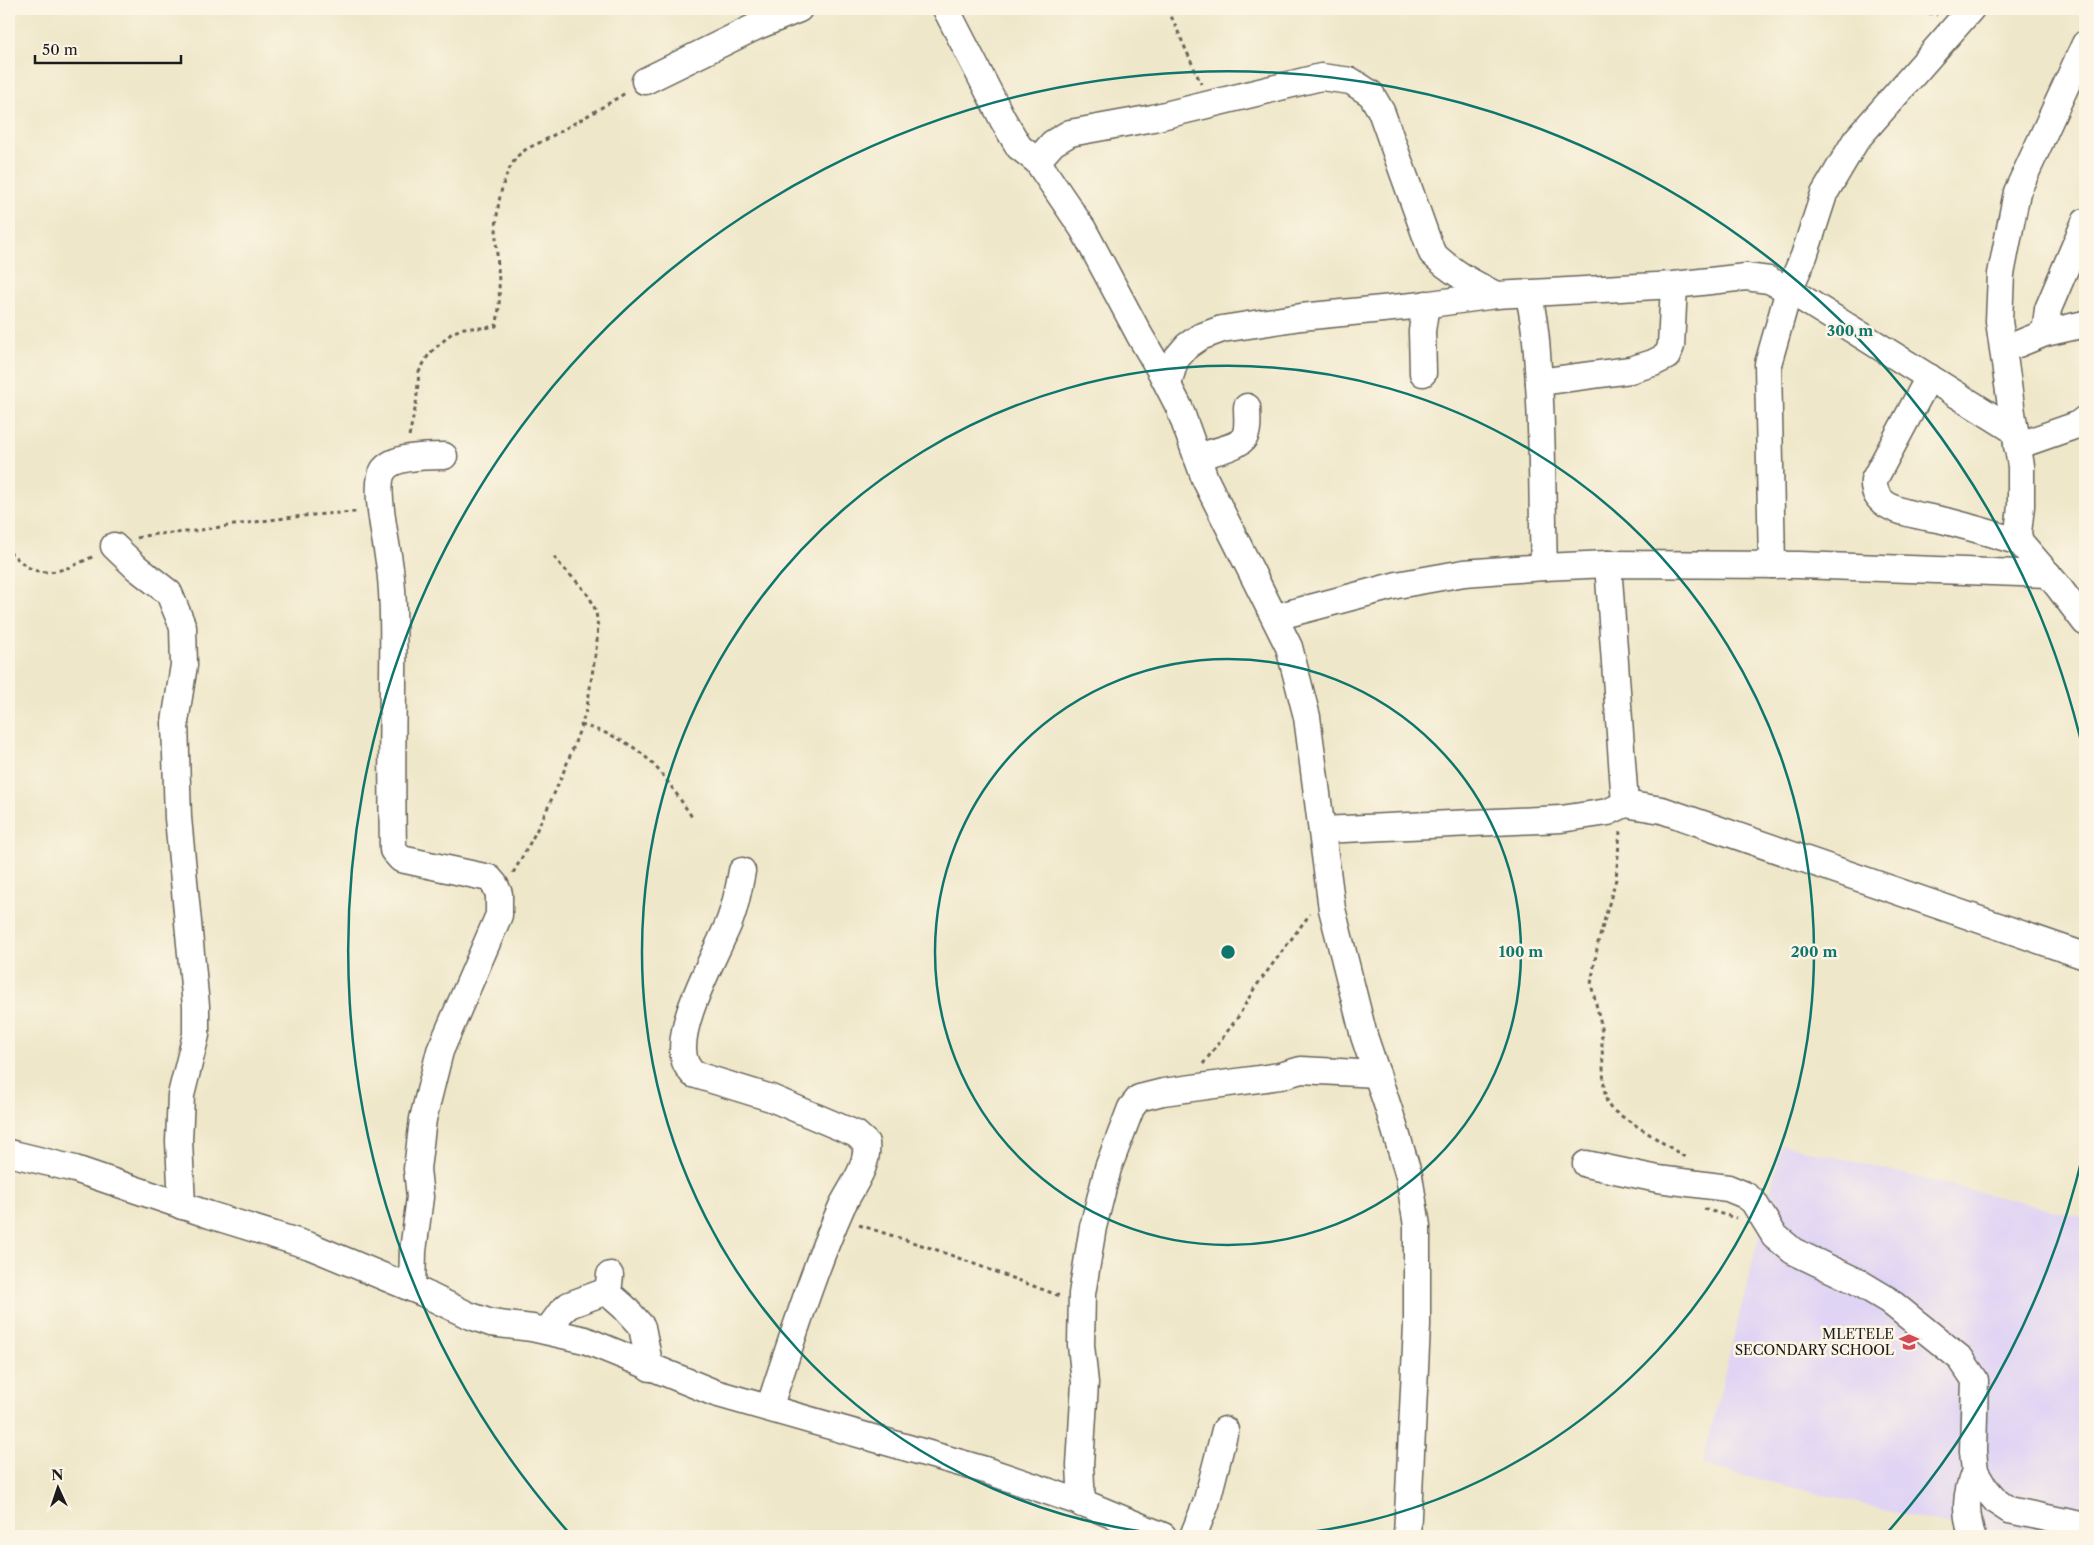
<svg xmlns="http://www.w3.org/2000/svg" width="2094" height="1545" font-family="'Libre Caslon Text',serif">
	<rect width="100%" height="100%" fill="#fcf5e5"/>
	<filter id="ink" filterUnits="userSpaceOnUse"><feTurbulence type="fractalNoise" baseFrequency=".02" numOctaves="2"/><feDisplacementMap in="SourceGraphic" scale="10" xChannelSelector="R" yChannelSelector="G"/><feConvolveMatrix kernelMatrix="1 2 1 2 8 2 1 2 1" color-interpolation-filters="sRGB"/></filter>
	<filter id="wash" filterUnits="userSpaceOnUse"><feTurbulence type="fractalNoise" baseFrequency=".0096" numOctaves="4" result="noise"/><feDisplacementMap in="SourceGraphic" scale="20" xChannelSelector="R" yChannelSelector="G"/><feGaussianBlur stdDeviation="1.12" result="paint"/><feColorMatrix in="noise" values="0 0 0 0 0 0 0 0 0 0 0 0 0 0 0 0 0 1.4 0 .05"/><feComposite in="paint" operator="in"/></filter>
	<g filter="url(#wash)">
		<rect width="100%" height="100%" fill="#efe7c9"/>
		<!-- built -->
		<polygon fill="#e0d4f4" points="1782,1144 2085,1218 2085,1536 1990,1536 1702,1465"/>
	</g>
	<g filter="url(#ink)">
		<g fill="none" stroke-linecap="round" stroke-linejoin="round">
			<defs>
				<g id="minor">
					<polyline points="946,9 1003,120 1019,147 1037,161 1083,229 1140,336 1161,372 1179,407 1205,479 1289,647 1307,717 1332,909 1364,1036 1389,1110 1409,1176 1417,1226 1417,1326 1407,1536"/>
					<polyline points="2085,44 2017,192 2001,274 1999,321 2012,413 2021,466 2021,506 2018,533 2020,542 2057,585 2085,622"/>
					<polyline points="645,81 755,27 799,9"/>
					<path d="M1037 161 1053 143 1070 133 1153 118 1321 77 1351 81 1371 94 1381 111 1432 253C1451 272 1473 283 1496 295"/>
					<path d="M1528 293C1536 323 1537 353 1539 384 1543 445 1542 506 1544 567"/>
					<polyline points="2045,333 2048,309 2085,222"/>
					<polyline points="2003,346 2018,344 2045,333 2085,324"/>
					<polyline points="1423,373 1422,331 1426,304"/>
					<path d="M1929 377 1874 480C1871 515 1926 515 1950 522 1973 528 1996 535 2020 542"/>
					<polyline points="1539,382 1630,370 1653,363 1667,356 1671,346 1674,285"/>
					<polyline points="1168,385 1175,360 1187,346 1200,337 1222,329 1301,317 1423,305 1496,295 1674,285 1746,277 1769,280 1789,290 2015,431"/>
					<polyline points="2017,446 2077,425 2085,419"/>
					<path d="M1197 457C1208 453 1239 447 1244 438 1249 430 1247 416 1247 407"/>
					<polyline points="114,546 137,568 169,593 183,627 184,665 175,722 178,818 196,1006 196,1035 181,1095 179,1141 182,1206"/>
					<polyline points="1608,564 1625,804"/>
					<polyline points="1772,565 1768,364 1789,290 1804,256 1824,194 1856,140 1971,9"/>
					<polyline points="1276,617 1397,585 1464,573 1544,567 1608,564 1799,565 2048,574"/>
					<polyline points="1322,830 1561,819 1608,812 1625,804 1662,810 2085,956"/>
					<path d="M742 871C739 888 736 904 730 920 717 954 671 1030 686 1064 688 1068 691 1071 693 1074L771 1098 856 1134 866 1143C869 1166 852 1186 842 1206 813 1271 792 1340 769 1408"/>
					<polyline points="9,1153 75,1169 210,1215 310,1246 423,1293 468,1315 491,1323 532,1328 585,1340 715,1393 985,1470 1091,1506 1163,1536"/>
					<polyline points="1586,1164 1658,1179 1728,1188 1745,1195 1753,1201 1774,1235 1793,1251 1858,1282 1888,1300 1961,1359 1975,1380 1973,1451 1975,1471 1985,1488 1997,1502 2009,1510 2085,1526"/>
					<polyline points="610,1275 608,1293 624,1307 642,1327 650,1368"/>
					<path d="M412 1288 413 1251 420 1197 417 1169 423 1119 440 1051 499 915V894L495 885 489 878 401 859 393 850C392 795 392 741 393 686 393 647 395 608 390 569 388 549 373 487 383 471 392 456 428 456 444 456"/>
					<polyline points="547,1331 561,1312 569,1305 607,1291"/>
					<polyline points="1082,1504 1080,1465 1085,1383 1081,1345 1082,1294 1093,1227 1108,1168 1131,1108 1139,1098 1163,1092 1280,1076 1301,1070 1377,1074"/>
					<polyline points="1193,1536 1206,1504 1225,1430"/>
					<path d="M1972 1536C1965 1512 1965 1495 1975 1471"/>
				</g>
			</defs>
			<!-- minor casing -->
			<use href="#minor" stroke="#666359" stroke-width="29"/>
			<!-- path -->
			<g stroke="#666359" stroke-width="3" stroke-dasharray="4 4" stroke-linecap="butt">
				<polyline points="1168,9 1201,84"/>
				<polyline points="1913,9 1937,15"/>
				<path d="M409 436 416 405 419 372 429 354 452 333 464 328H485L496 326C503 301 497 265 496 238 496 212 500 180 516 158 523 149 535 145 545 140 573 124 600 109 627 92"/>
				<path d="M137 538C156 532 174 534 194 531 247 523 304 514 358 512"/>
				<path d="M9 552C17 558 25 567 34 570 54 577 77 564 94 556"/>
				<path d="M581 725C643 742 658 766 692 817"/>
				<polyline points="1620,831 1616,879 1598,943 1591,984 1601,1024 1604,1089 1607,1103 1612,1110 1688,1159"/>
				<path d="M513 873C542 824 566 771 584 717 589 702 590 685 593 669 596 649 602 621 592 602 583 584 564 572 553 555"/>
				<polyline points="1203,1064 1238,1017 1254,989 1310,914"/>
				<polyline points="1704,1209 1736,1218"/>
				<polyline points="859,1225 937,1250 1060,1296"/>
			</g>
			<!-- minor -->
			<use href="#minor" stroke="#fff" stroke-width="26"/>
		</g>
	</g>
	<!-- distance rings -->
	<g fill="none" stroke="#0f766e" stroke-width="2.5">
		<circle cx="1228" cy="952" r="293"/>
		<path d="M1182 1536A586 586 0 1 1 1274 1536"/>
		<path d="M2084 1150A879 879 0 0 1 1886 1534M570 1534A879 879 0 1 1 2084 754"/>
	</g>
	<!-- icons -->
	<defs>
		<symbol id="school-bare" viewBox="-9 -9 18 18"><path d="M0-5L7-2L0 1L-7-2ZM-4 1L0 2.5L4 1V4Q0 6-4 4Z" fill="#d1495b" stroke="#fcf5e5" stroke-width="2.5" paint-order="stroke"/></symbol>
	</defs>
	<g fill-rule="evenodd">
		<use href="#school-bare" x="1895" y="1328" width="28" height="28"/>
	</g>
	<g text-anchor="middle" stroke-width="5" stroke-linejoin="round" paint-order="stroke">
		<!-- poi labels -->
		<g font-size="14" fill="#1c1c1c" stroke="#fcf5e5" text-anchor="end">
			<text x="1894" y="1339">MLETELE<tspan x="1894" dy="16">SECONDARY SCHOOL</tspan></text>
		</g>
	</g>
	<circle cx="1228" cy="952" r="8" fill="#0f766e" stroke="#fcf5e5" stroke-width="2.5"/>
	<g font-size="15" text-anchor="middle" font-weight="bold" fill="#0f766e" stroke="#fcf5e5" stroke-width="5" stroke-linejoin="round" paint-order="stroke">
		<text x="1850" y="336">300 m</text>
		<text x="1521" y="957">100 m</text>
		<text x="1814" y="957">200 m</text>
	</g>
	<!-- margin -->
	<rect width="2094" height="1545" fill="none" stroke="#fcf5e5" stroke-width="30"/>
	<!-- north arrow -->
	<g transform="translate(58 1488) rotate(357)" stroke="#fcf5e5" stroke-width="4" paint-order="stroke">
	<path d="M0-4L9 19L0 12L-9 19Z" fill="#1c1c1c"/>
	<text y="-8" font-size="14" font-weight="bold" text-anchor="middle" fill="#1c1c1c">N</text>
	</g>
	<!-- scale -->
	<path d="M35 55v8h146v-8" fill="none" stroke="#1c1c1c" stroke-width="2.5"/>
	<text x="42" y="55" font-size="15" fill="#1c1c1c" stroke="#fcf5e5" stroke-width="4" paint-order="stroke">50 m</text>
</svg>
